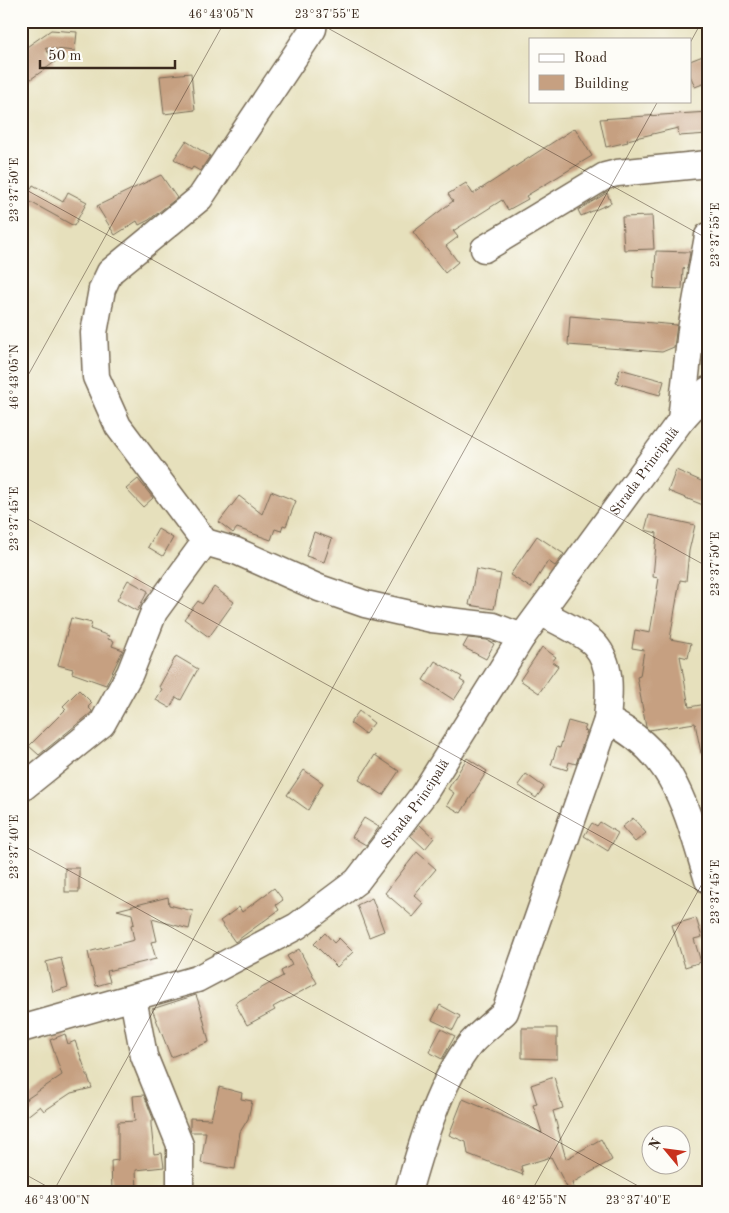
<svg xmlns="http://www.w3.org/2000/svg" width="729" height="1213" font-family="'Old Standard TT',serif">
	<rect width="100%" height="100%" fill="#fdfcf7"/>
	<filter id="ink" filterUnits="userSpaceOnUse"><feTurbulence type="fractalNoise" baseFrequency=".02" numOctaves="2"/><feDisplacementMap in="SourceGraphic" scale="10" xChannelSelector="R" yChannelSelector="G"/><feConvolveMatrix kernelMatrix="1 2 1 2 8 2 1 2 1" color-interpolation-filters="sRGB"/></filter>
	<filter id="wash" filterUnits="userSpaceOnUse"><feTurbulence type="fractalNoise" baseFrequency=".0096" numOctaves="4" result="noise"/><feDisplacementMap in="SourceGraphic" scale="20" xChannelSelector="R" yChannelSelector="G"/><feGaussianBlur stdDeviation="1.12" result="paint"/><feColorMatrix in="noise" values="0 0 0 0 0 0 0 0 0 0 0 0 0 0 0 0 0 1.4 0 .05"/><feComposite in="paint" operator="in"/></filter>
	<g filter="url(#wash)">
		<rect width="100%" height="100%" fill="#e6e0bc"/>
		<g id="blocks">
			<!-- building -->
			<g fill="#c6a081">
				<polygon points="51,30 77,32 75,51 45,48 55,62 21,86 21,51"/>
				<polygon points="708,54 708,82 695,87 690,75 690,61"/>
				<polygon points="191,73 195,110 164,114 160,76"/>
				<polygon points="708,112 708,134 679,136 678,128 627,140 628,142 606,147 600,119"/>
				<polygon points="575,128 592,156 526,196 528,199 508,210 502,200 453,231 458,237 446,246 458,262 445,273 413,232 453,201 448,194 466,183 473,194"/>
				<polygon points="186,141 210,156 200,171 193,167 191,170 174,159"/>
				<polygon points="161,175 177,198 149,220 139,225 137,221 115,235 97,206"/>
				<polygon points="33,185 63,202 68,192 87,202 74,226 25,199"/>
				<polygon points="607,193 611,203 581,216 578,210"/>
				<polygon points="652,216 654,249 624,250 622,217"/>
				<polygon points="656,251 690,252 687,269 683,268 682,289 654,288"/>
				<polygon points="570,316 677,325 674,347 662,352 568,345"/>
				<polygon points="620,369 664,381 660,395 616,383"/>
				<polygon points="676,470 708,484 708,507 668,491"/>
				<polygon points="138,479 153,498 143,507 126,489"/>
				<polygon points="271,491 296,501 286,526 283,525 281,531 275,529 271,540 237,528 233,533 219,522 239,496 262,514"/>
				<polygon points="649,515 695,525 689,551 686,581 680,580 670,639 691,643 688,658 680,656 689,707 707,704 708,752 701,753 695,723 649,730 646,727 637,677 640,676 644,650 632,648 635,630 650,633 659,578 653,577 657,533 645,530"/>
				<polygon points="158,529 173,538 163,556 148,547"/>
				<polygon points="314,532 332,539 324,562 306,556"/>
				<polygon points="537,536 564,554 555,566 548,561 531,588 510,575"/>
				<polygon points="476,569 501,574 494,609 469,605"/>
				<polygon points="128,580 148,591 137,611 117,600"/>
				<polygon points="214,587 234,602 209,637 184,619 198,601 202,604"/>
				<polygon points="71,618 92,623 90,629 109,636 108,639 114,641 112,646 123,650 106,685 72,673 73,669 58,665"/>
				<polygon points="468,638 487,640 494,644 486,659 463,647"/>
				<polygon points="542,647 556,657 552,662 558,666 539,693 520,680"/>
				<polygon points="176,656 198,669 181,700 176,697 170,708 156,700 162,689 159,687"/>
				<polygon points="435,661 462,677 460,680 465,683 454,700 423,680"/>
				<polygon points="79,690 92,703 88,707 92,711 91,713 39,755 29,746 66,709 63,706"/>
				<polygon points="359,711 374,723 365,734 350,723"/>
				<polygon points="568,721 586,726 584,730 587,731 576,764 569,762 567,770 551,765 557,747 560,748"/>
				<polygon points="375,755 399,771 383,795 359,780"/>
				<polygon points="467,758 487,771 461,813 447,805 454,793 448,789"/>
				<polygon points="304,770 323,783 308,810 287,795"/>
				<polygon points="526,774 544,787 536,798 518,785"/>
				<polygon points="364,818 379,827 366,845 352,837"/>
				<polygon points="633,818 646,833 635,842 622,827"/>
				<polygon points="600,822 618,833 608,851 584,836 592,823 597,826"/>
				<polygon points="420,825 434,838 425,849 411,836"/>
				<polygon points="417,852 436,869 414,895 424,904 413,917 385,893"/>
				<rect x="65" y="868" width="14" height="24"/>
				<polygon points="274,888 283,900 276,905 279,910 235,942 220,921 239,907 242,912"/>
				<polygon points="168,897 169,905 193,911 189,929 152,919 157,941 151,942 156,959 107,971 110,982 96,986 88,952 134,940 131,925 134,924 132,914 117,910"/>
				<polygon points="372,898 384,931 369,937 357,905"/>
				<polygon points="696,918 702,937 694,939 701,962 685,967 672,925"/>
				<polygon points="325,933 334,943 339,938 353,952 337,967 314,944"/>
				<polygon points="299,949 317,983 273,1007 275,1010 247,1025 235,1003 283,976 281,971 292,965 287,956"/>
				<polygon points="61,958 68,987 53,992 46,962"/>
				<polygon points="196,995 201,1009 209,1042 171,1057 152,1009"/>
				<polygon points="440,1005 460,1016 453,1030 432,1020"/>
				<polygon points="522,1028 557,1028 557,1059 522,1058"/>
				<polygon points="441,1029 455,1036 442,1059 429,1052"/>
				<polygon points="65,1034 68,1044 75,1041 92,1088 71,1093 44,1111 40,1106 21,1121 21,1103 62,1075 50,1040"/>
				<polygon points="554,1077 563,1108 553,1111 566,1159 601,1139 612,1160 572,1183 574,1189 569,1191 551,1157 521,1166 523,1175 468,1154 466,1142 449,1135 463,1099 542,1133 533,1105 537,1104 531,1085"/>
				<polygon points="219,1087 242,1093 241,1099 252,1101 248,1119 240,1132 235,1169 201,1163 206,1132 191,1132 190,1129 190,1118 211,1119"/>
				<polygon points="144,1095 154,1121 151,1121 151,1125 154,1154 162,1153 164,1167 136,1170 137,1192 112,1192 111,1161 118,1160 118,1122 135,1121 133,1096"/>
			</g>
		</g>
	</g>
	<g filter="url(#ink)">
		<use href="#blocks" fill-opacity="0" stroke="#776a55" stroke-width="1"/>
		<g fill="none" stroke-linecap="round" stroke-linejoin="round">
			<defs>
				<g id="minor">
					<polyline points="314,21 313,29 200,198 110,272 102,289 94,333 96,377 118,426 205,542 236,551 319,588 365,604 432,619 493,626 522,637"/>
					<polyline points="484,249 605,176 617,173 708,164"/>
					<polyline points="681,420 691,330 708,236"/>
					<path d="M607 720C676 752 687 813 708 880"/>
					<polyline points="21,789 102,724 130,673 154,612 205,542"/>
					<polyline points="133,998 144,1056 180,1145 180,1192"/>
					<path id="s1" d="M21 1029 197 979 297 926 357 881 423 795 522 637 681 420 708 390"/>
					<path d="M408 1192C422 1143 439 1083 471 1043 481 1032 494 1022 505 1012L607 720C609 696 613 665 595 645 587 635 555 620 542 613"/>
				</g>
			</defs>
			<!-- minor casing -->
			<use href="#minor" stroke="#776a55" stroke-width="29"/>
			<!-- minor -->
			<use href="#minor" stroke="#fff" stroke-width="26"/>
		</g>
	</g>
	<!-- ticks -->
	<path fill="none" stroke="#3b2a1e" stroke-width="1" stroke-opacity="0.45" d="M315 21 708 239M690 43 702 21M21 187 708 567M21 388 225 21M21 515 708 896M21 844 649 1192M21 1172 57 1192M53 1192 658 101M531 1192 708 873"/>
	<g text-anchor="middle" stroke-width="4" stroke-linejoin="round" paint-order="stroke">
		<!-- street labels -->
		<g font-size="14" fill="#3b2a1e" stroke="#fdfcf7">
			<text dy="5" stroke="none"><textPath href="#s1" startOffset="872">Strada Principală</textPath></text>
			<text dy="5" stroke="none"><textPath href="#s1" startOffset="468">Strada Principală</textPath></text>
		</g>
	</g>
	<!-- margin -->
	<rect width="729" height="1213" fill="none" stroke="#fdfcf7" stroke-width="55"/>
	<!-- legend -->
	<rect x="529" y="38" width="162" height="65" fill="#fdfcf7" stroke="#afa8a0"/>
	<rect x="539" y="54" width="25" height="8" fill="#ffffff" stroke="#afa8a0"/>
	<text x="574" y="62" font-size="15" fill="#3b2a1e">Road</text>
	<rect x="539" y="75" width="25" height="15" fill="#c6a081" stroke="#afa8a0"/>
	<text x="574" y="88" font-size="15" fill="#3b2a1e">Building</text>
	<!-- north arrow -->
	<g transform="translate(666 1150) rotate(299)"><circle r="24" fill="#fdfcf7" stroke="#afa8a0"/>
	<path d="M0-4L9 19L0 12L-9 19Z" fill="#c8321e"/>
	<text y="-8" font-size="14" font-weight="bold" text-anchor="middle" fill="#3b2a1e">N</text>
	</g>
	<!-- scale -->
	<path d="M40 60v8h135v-8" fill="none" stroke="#3b2a1e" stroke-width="2.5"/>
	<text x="48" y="60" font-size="15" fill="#3b2a1e" stroke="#fdfcf7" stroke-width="4" paint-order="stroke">50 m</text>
	<rect x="28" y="28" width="674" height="1158" fill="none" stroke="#3b2a1e" stroke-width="2"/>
	<g font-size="12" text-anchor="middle" fill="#3b2a1e">
		<text x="221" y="18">46°43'05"N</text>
		<text x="327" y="18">23°37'55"E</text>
		<text transform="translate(14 190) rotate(-90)" y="4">23°37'50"E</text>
		<text transform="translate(715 235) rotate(-90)" y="4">23°37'55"E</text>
		<text transform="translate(14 377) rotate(-90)" y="4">46°43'05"N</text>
		<text transform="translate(14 519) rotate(-90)" y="4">23°37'45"E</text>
		<text transform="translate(715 564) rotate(-90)" y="4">23°37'50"E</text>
		<text transform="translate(14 847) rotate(-90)" y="4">23°37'40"E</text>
		<text transform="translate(715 892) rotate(-90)" y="4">23°37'45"E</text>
		<text x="57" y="1204">46°43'00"N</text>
		<text x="534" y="1204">46°42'55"N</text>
		<text x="638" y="1204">23°37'40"E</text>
	</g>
</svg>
